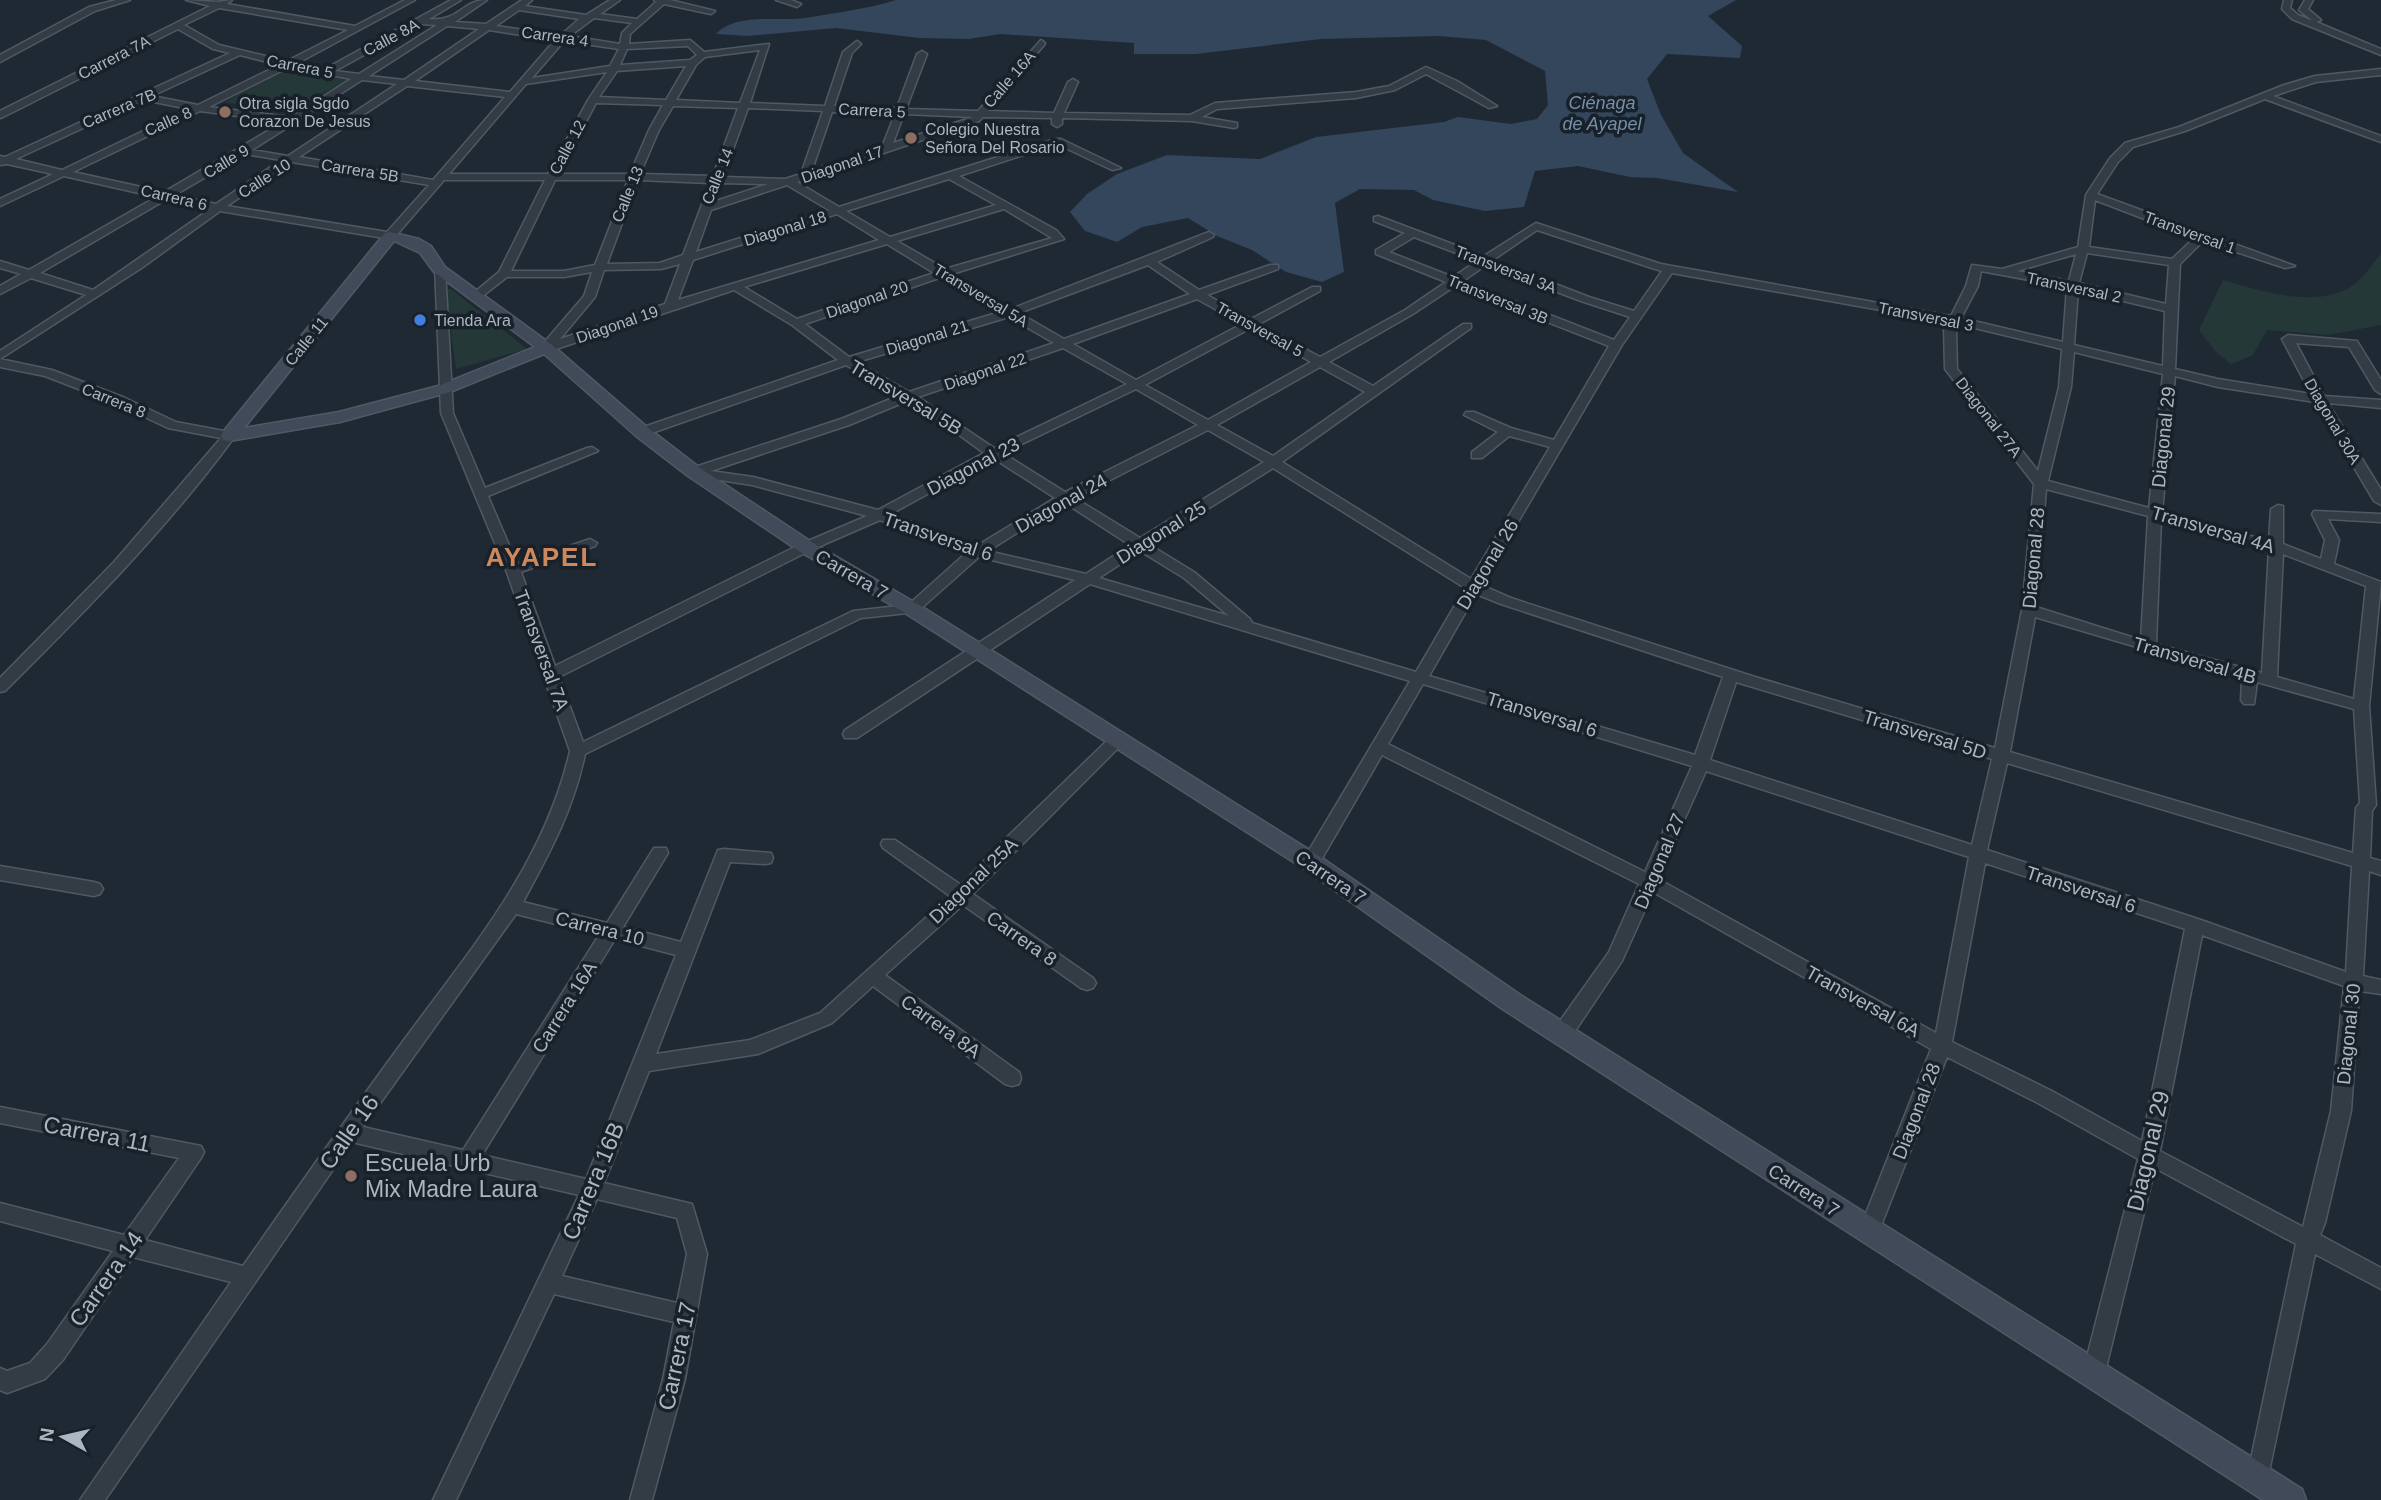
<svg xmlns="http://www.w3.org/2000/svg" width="2381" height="1500" font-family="Helvetica,sans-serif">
	<rect width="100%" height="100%" fill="#1f2934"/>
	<!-- green -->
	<g fill="#243838">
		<polygon points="293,70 347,80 287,114 225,102 281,72"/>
		<path d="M2381 253V325L2328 335 2267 330 2253 355 2231 364 2215 351 2199 330 2223 280C2261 291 2321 311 2356 283 2365 275 2374 263 2381 253Z"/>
		<polygon points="451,289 527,349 456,369 445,290"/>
	</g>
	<!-- water -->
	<path fill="#33465c" d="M896 0H1736L1708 16 1742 46 1740 58 1667 54 1647 79 1661 115 1683 153 1738 192 1657 178 1630 177 1578 166 1535 171 1524 207 1485 211 1433 200 1414 190 1360 189 1335 203 1344 272 1322 282 1286 272 1252 250 1217 236 1188 218 1142 227 1117 242 1085 231 1070 212 1087 194 1117 174 1167 155 1260 159 1316 137 1444 122 1458 117 1511 124 1537 119 1548 105 1545 71 1486 40 1438 36 1321 39 1196 54H1134V43L1001 34 968 39 919 38 836 28 748 36 716 34C737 12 778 22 805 18 835 13 867 9 896 0Z"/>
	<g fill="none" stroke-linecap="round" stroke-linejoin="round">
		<defs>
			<g id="street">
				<polygon points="116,0 130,0 95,11 0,62 0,55 89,7"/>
				<path d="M186 0 217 2 232 0 227 4 355 26 405 0H415L296 64 323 70 451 0H461L429 19C459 22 462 0 487 0L455 22 486 24 522 0H532L525 6 586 15 610 0H620L600 14 637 19 656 2 654 0H670L715 11 711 14 664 4 630 34 629 44 690 40 704 52 769 44 750 103 825 106 843 52 857 41 861 44 852 53 834 106 897 108 917 54 922 51 927 54 906 109 978 111 1041 40 1045 43 1044 45 988 111 1054 113 1068 82 1073 79 1078 82 1064 113 1190 115 1215 103 1356 92 1389 86 1426 67 1457 81 1497 106 1489 108 1426 74 1395 90 1356 98 1217 109 1202 117 1237 123V127L1234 128 1192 121 1062 118V124L1057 127 1052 124V118L983 117 979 121 797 182 839 207 1055 139H1061L1121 168 1112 170 1057 144 959 176 1056 230 1064 239 952 274 1011 309 1209 232 1214 235 1213 237 1157 262 1199 290 1270 265H1278V269L1207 295 1251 319 1312 287H1320V291L1259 324 1320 357 1405 310 1446 282 1376 254V250L1405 233 1374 221V217L1378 216 1484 256 1536 223 1661 264 1951 316 1966 286 1972 265 2002 269 2078 247 2086 195 2110 158 2125 143 2179 127 2284 85 2315 76 2381 69V75L2316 82 2273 96 2381 136V142L2265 99 2185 131 2133 147 2118 162 2097 194 2295 266 2285 268 2203 241 2180 264 2175 369 2218 379 2311 394 2282 339 2288 335 2357 341 2381 380V394L2375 390 2349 347 2296 343 2324 396 2381 400V408L2328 403 2381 490V505L2374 501 2315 402 2218 387 2175 376 2162 512 2269 541 2271 509 2278 505 2283 506V544L2321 559 2325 540 2312 514 2314 511 2381 514V522L2328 519 2339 540 2334 564 2381 582 2369 706 2376 805 2372 811 2370 858 2381 861V875L2369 871 2363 976 2381 980V994L2360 991 2359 995 2351 1111 2325 1223 2320 1235 2381 1268V1289L2315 1254 2266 1486 2258 1489 2250 1486 2247 1478 2296 1244 2155 1168 2104 1376 2101 1384 2093 1387 2085 1384 2082 1376 2138 1159 2036 1102 1947 1057 1879 1231 1876 1238 1869 1241 1862 1238 1859 1231 1931 1049 1653 892 1622 961 1569 1040 1562 1042 1555 1040 1553 1034 1555 1028 1609 952 1639 884 1382 755 1317 867H1305L1303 862 1305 857 1410 681 1090 584 857 738H845L843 734 845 730 1075 580 979 557 917 612 861 618 585 754C573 811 550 852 523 902L607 923 654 848H666L668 853 623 927 681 942 718 850 724 849 771 853 773 858 771 863 765 864 730 862 656 1054 750 1040 820 1013 950 896 883 848 881 844 883 840H895L961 885 1001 843 1113 735H1125L1127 739 973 894 1093 978 1096 983 1093 988 1087 990 1081 988 963 905 885 975 1019 1072 1021 1078 1019 1084 1012 1086 1005 1084 873 986 832 1023 758 1054 649 1071 604 1183 692 1204 707 1254 685 1379 652 1500H630L663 1379 674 1322 554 1294 456 1500H433L579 1195 352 1142 105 1500H80L231 1282 133 1257 63 1360 45 1379 7 1393 0 1390V1368L7 1371 30 1363 47 1344 113 1251 0 1221V1203L124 1235 179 1158 0 1123V1107L201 1146 204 1152 201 1158 145 1240 243 1266C296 1190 349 1115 404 1040 471 949 544 864 570 751L506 570 441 413 435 267 445 269 453 413 485 488 587 448 592 447 598 451 488 496 517 564 590 539 597 543 595 546 521 572 555 666 801 544 867 516 752 485 694 476 687 472 689 469 841 419 898 396 846 365 646 435H638V429L838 360 792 325 734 290 550 351H542V345L584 296 592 272 564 277H507L480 298 470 296 499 272 545 180H444L394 238 390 239 220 211 143 267 0 359 52 370 125 398 176 422 229 432 235 436C168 528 86 610 5 691L0 692V678L114 562 221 438 168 428 117 404 45 376 0 367V351L86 295 31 278 0 294V286L21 274 0 268V261L29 270 156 197 64 176 0 206V199L53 174 7 164 0 165V156L5 157 230 53 213 49 178 29 3 117 0 118V111L210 6ZM219 8 348 30 287 61 219 45 184 25ZM519 10 579 19 561 35 496 26ZM594 18 632 23 622 33 620 44 570 36ZM420 24 437 25 359 74 335 71ZM447 26 479 29 404 80 369 76ZM489 30 555 40 510 92 415 81ZM564 41 619 49 610 66 532 78ZM688 46 697 55 690 60 620 65 627 49ZM760 50 740 103 676 100 696 65 705 57ZM240 55 279 65 198 105 152 96ZM686 66 666 100 599 97 617 71ZM289 67 351 79 291 117 209 107ZM607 72 588 100 548 174H449L526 84ZM362 80 397 84 288 156 252 150ZM407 86 505 97 433 180 299 157ZM144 100 189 109 62 170 16 159ZM596 103 663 105 649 130 630 174H558ZM673 106 738 108 713 176 640 174 659 130ZM748 108 823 111 801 174 785 179 723 177ZM200 111 283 122 164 192 73 172ZM832 112 895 114 882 147 812 170ZM904 114 973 117 893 143ZM245 154 281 160 216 204 175 195ZM292 162 429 185 387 232 227 206ZM949 179 996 205 890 237 846 211ZM555 180H628L595 265 564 271H511ZM638 180 710 183 683 255 660 263 607 264ZM721 183 768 184 713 202ZM787 185 829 210 696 252 711 210ZM167 199 210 209 93 290 40 273ZM2095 200 2194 238 2172 259 2089 247ZM1004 209 1052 238 945 269 897 241ZM837 214 879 240 678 300 693 260ZM1537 230 1655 269 1662 271 1634 311 1589 297 1493 260ZM1414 237 1477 261 1453 277 1389 252ZM887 244 934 273 797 319 744 287ZM2087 253 2169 265 2166 304 2079 283ZM2076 254 2069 281 2017 271ZM680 264 665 304 560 339 595 297 604 270 661 269ZM1148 265 1190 294 1064 339 1019 313ZM1486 265 1581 301 1630 317 1614 340 1463 281ZM1981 271 2067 287 2063 342 1961 318 1978 286ZM1672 273 1948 322 1944 329 1945 369 2034 484 2022 610 1995 748 1755 677 1511 598 1481 585 1622 345ZM942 277 1000 312 849 357 805 324ZM1455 286 1609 346 1554 440 1511 428 1474 412H1466L1464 415 1498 432 1472 452V458H1482L1509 436 1550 447 1471 579 1282 462 1471 328V324H1463L1373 386 1329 362 1413 314ZM2078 290 2165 311 2163 366 2074 345ZM1197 299 1242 324 1136 380 1073 344ZM1009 317 1054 343 909 392 857 362ZM1958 324 2062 349 2059 387 2038 471 1957 369 1956 329ZM1251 328 1311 362 1208 420 1145 385ZM1063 348 1127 384 994 448 918 397ZM2074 352 2163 374 2149 508 2048 481 2071 387ZM1320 367 1365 392 1273 456 1217 425ZM1136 389 1198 425 1065 492 1003 453ZM907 401 936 418 984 453 878 510 753 477 711 471 849 425ZM1208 430 1264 462 1140 538 1075 498ZM993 458 1055 498 975 547 891 514ZM1273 468 1465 588 1416 672 1252 623 1250 619 1194 572 1150 545ZM2046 489 2148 516 2141 640 2036 607ZM1065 503 1130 545 1086 574 988 551ZM880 520 966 553 908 605 853 611 583 742 559 677 811 550ZM2161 520 2269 549 2262 673 2156 644ZM1140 551 1184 578 1229 616 1099 578ZM2283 554 2366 586 2354 699 2277 677ZM1476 594 1501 604 1723 677 1695 755 1429 676ZM2035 617 2242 678 2241 700 2244 704H2254L2257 682 2354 709 2360 803 2356 808 2353 853 2010 752ZM1736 682 1992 759 1972 845 1710 760ZM1423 684 1692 766 1645 872 1388 744ZM2007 763 2352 866 2346 972 2201 920 1987 850ZM1706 771 1969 857 1936 1033 1658 879ZM1985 863 2185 929 2142 1141 2050 1090 1952 1042ZM516 914 599 935 463 1150 363 1127ZM2202 935 2344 986 2331 1111 2303 1227 2160 1151ZM615 939 676 955 586 1179 482 1155ZM597 1199 677 1218 687 1254 677 1303 562 1276Z"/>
				<polygon points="776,0 791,0 801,4 797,7"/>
				<polygon points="2284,0 2292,0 2290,8 2298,15 2313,21 2299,10 2305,0 2313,0 2308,9 2321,20 2316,22 2381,49 2381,55 2292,19 2282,9"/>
				<polygon points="0,866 94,882 100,884 103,889 100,894 94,896 0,880"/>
			</g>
			<path id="secondary" d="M390 232 419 239 431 246 445 267 552 345 648 428 700 468 813 543 919 605 1319 856 1519 994 2302 1489 2306 1500H2263L1501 1008 1303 868 905 613 799 551 688 476 636 436 544 354 450 392 340 422 229 441 223 440 221 436 223 432 385 233ZM394 241 420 253 434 272 535 347 438 386 339 412 244 428Z"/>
		</defs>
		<!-- street casing -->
		<use href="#street" stroke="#505963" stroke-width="3"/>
		<!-- secondary casing -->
		<use href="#secondary" stroke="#505963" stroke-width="3"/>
		<!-- street -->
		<use href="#street" fill="#333b45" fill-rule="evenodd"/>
		<!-- secondary -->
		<use href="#secondary" fill="#414a58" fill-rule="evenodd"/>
	</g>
	<!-- markers -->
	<g fill="#8d6e63" stroke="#182029" stroke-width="2.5">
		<circle cx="225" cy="112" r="7"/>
		<circle cx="911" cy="138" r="7"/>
		<circle cx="351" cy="1176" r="7"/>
	</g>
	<circle fill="#3f7fe0" stroke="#182029" stroke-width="2.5" cx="420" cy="320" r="7"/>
	<g text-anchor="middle" stroke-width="7" stroke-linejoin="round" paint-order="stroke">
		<!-- far-street labels -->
		<g font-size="16" fill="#acb6c2" stroke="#182029">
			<text transform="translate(555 36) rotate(8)" y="6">Carrera 4</text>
			<text transform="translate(391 37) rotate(-28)" y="6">Calle 8A</text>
			<text transform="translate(114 57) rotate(-27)" y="6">Carrera 7A</text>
			<text transform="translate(300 66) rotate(11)" y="6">Carrera 5</text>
			<text transform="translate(1009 79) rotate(-49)" y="6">Calle 16A</text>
			<text transform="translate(119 108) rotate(-23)" y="6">Carrera 7B</text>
			<text transform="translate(872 110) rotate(3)" y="6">Carrera 5</text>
			<text transform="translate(168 121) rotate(-24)" y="6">Calle 8</text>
			<text transform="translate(567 147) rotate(-62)" y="6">Calle 12</text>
			<text transform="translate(226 161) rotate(-31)" y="6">Calle 9</text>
			<text transform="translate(842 164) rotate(-19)" y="6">Diagonal 17</text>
			<text transform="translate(360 170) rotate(9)" y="6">Carrera 5B</text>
			<text transform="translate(717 176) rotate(-68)" y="6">Calle 14</text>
			<text transform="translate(264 178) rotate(-33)" y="6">Calle 10</text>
			<text transform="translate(627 194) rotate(-68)" y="6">Calle 13</text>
			<text transform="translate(174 197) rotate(13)" y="6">Carrera 6</text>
			<text transform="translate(785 228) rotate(-17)" y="6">Diagonal 18</text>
			<text transform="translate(2190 232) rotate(20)" y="6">Transversal 1</text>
			<text transform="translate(1506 269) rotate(21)" y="6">Transversal 3A</text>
			<text transform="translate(2074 287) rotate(12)" y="6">Transversal 2</text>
			<text transform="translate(981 295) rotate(31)" y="6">Transversal 5A</text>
			<text transform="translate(867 299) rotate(-19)" y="6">Diagonal 20</text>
			<text transform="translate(1498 299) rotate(22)" y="6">Transversal 3B</text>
			<text transform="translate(1926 316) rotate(11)" y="6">Transversal 3</text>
			<text transform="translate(617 324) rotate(-19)" y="6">Diagonal 19</text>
			<text transform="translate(1260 329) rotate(29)" y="6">Transversal 5</text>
			<text transform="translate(927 337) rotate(-17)" y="6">Diagonal 21</text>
			<text transform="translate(306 341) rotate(-51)" y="6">Calle 11</text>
			<text transform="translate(985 371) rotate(-19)" y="6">Diagonal 22</text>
			<text transform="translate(114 400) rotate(22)" y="6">Carrera 8</text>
			<text transform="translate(1989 417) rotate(52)" y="6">Diagonal 27A</text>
			<text transform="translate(2333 421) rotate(60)" y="6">Diagonal 30A</text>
		</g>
		<!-- far-poi labels -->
		<g font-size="16" fill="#acb6c2" stroke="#182029" text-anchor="start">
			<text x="239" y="109">Otra sigla Sgdo<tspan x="239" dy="18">Corazon De Jesus</tspan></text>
			<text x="925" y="135">Colegio Nuestra<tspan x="925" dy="18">Señora Del Rosario</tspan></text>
			<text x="434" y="326">Tienda Ara</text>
		</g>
		<!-- far-water labels -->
		<g font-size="18" font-style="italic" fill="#758eaa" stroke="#182029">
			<text x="1602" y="109">Ciénaga<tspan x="1602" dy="21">de Ayapel</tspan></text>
		</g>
		<!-- street labels -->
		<g font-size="19" fill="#acb6c2" stroke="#182029">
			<text transform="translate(906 397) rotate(31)" y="7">Transversal 5B</text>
			<text transform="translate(2163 437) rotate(-84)" y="7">Diagonal 29</text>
			<text transform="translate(973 466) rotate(-28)" y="7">Diagonal 23</text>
			<text transform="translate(1061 503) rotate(-29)" y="7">Diagonal 24</text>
			<text transform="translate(2213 529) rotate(16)" y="7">Transversal 4A</text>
			<text transform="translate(1161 532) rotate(-32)" y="7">Diagonal 25</text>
			<text transform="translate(938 536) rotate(19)" y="7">Transversal 6</text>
			<text transform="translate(2033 558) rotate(-85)" y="7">Diagonal 28</text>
			<text transform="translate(1487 564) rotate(-59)" y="7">Diagonal 26</text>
			<text transform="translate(852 574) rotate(30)" y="7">Carrera 7</text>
			<text transform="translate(542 650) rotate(70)" y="7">Transversal 7A</text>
			<text transform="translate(2195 660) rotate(16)" y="7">Transversal 4B</text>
			<text transform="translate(1542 714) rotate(17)" y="7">Transversal 6</text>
			<text transform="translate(1925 734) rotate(17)" y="7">Transversal 5D</text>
			<text transform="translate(1659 861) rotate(-67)" y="7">Diagonal 27</text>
			<text transform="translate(1331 877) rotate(34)" y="7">Carrera 7</text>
			<text transform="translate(973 880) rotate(-44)" y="7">Diagonal 25A</text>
			<text transform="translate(2081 889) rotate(18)" y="7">Transversal 6</text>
			<text transform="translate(600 928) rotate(14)" y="7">Carrera 10</text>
			<text transform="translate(1022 938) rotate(35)" y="7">Carrera 8</text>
			<text transform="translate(1863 1001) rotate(29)" y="7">Transversal 6A</text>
			<text transform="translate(564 1007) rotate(-58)" y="7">Carrera 16A</text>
			<text transform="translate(941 1026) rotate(36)" y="7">Carrera 8A</text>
			<text transform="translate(2348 1034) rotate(-84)" y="7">Diagonal 30</text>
			<text transform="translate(1916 1111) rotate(-69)" y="7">Diagonal 28</text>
			<text transform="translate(1804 1190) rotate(33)" y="7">Carrera 7</text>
		</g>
		<!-- near-street labels -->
		<g font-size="23" fill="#acb6c2" stroke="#182029">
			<text transform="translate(349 1132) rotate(-55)" y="8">Calle 16</text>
			<text transform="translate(97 1134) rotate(11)" y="8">Carrera 11</text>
			<text transform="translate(2148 1151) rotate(-77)" y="8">Diagonal 29</text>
			<text transform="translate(593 1181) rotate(-67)" y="8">Carrera 16B</text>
			<text transform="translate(106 1279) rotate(-55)" y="8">Carrera 14</text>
			<text transform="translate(677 1356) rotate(-78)" y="8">Carrera 17</text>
		</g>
		<!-- near-poi labels -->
		<g font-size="23" fill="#acb6c2" stroke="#182029" text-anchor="start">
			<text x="365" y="1171">Escuela Urb<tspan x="365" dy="26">Mix Madre Laura</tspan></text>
		</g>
		<!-- district labels -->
		<g font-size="26" font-weight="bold" letter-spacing="2" fill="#cf885b" stroke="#182029">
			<text x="542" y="566">AYAPEL</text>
		</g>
	</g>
	<!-- north arrow -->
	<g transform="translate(63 1437) rotate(278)" stroke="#182029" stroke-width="5" paint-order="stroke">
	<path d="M0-5L12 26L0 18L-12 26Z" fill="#acb6c2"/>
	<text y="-10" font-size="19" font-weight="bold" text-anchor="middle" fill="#acb6c2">N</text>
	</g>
</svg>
